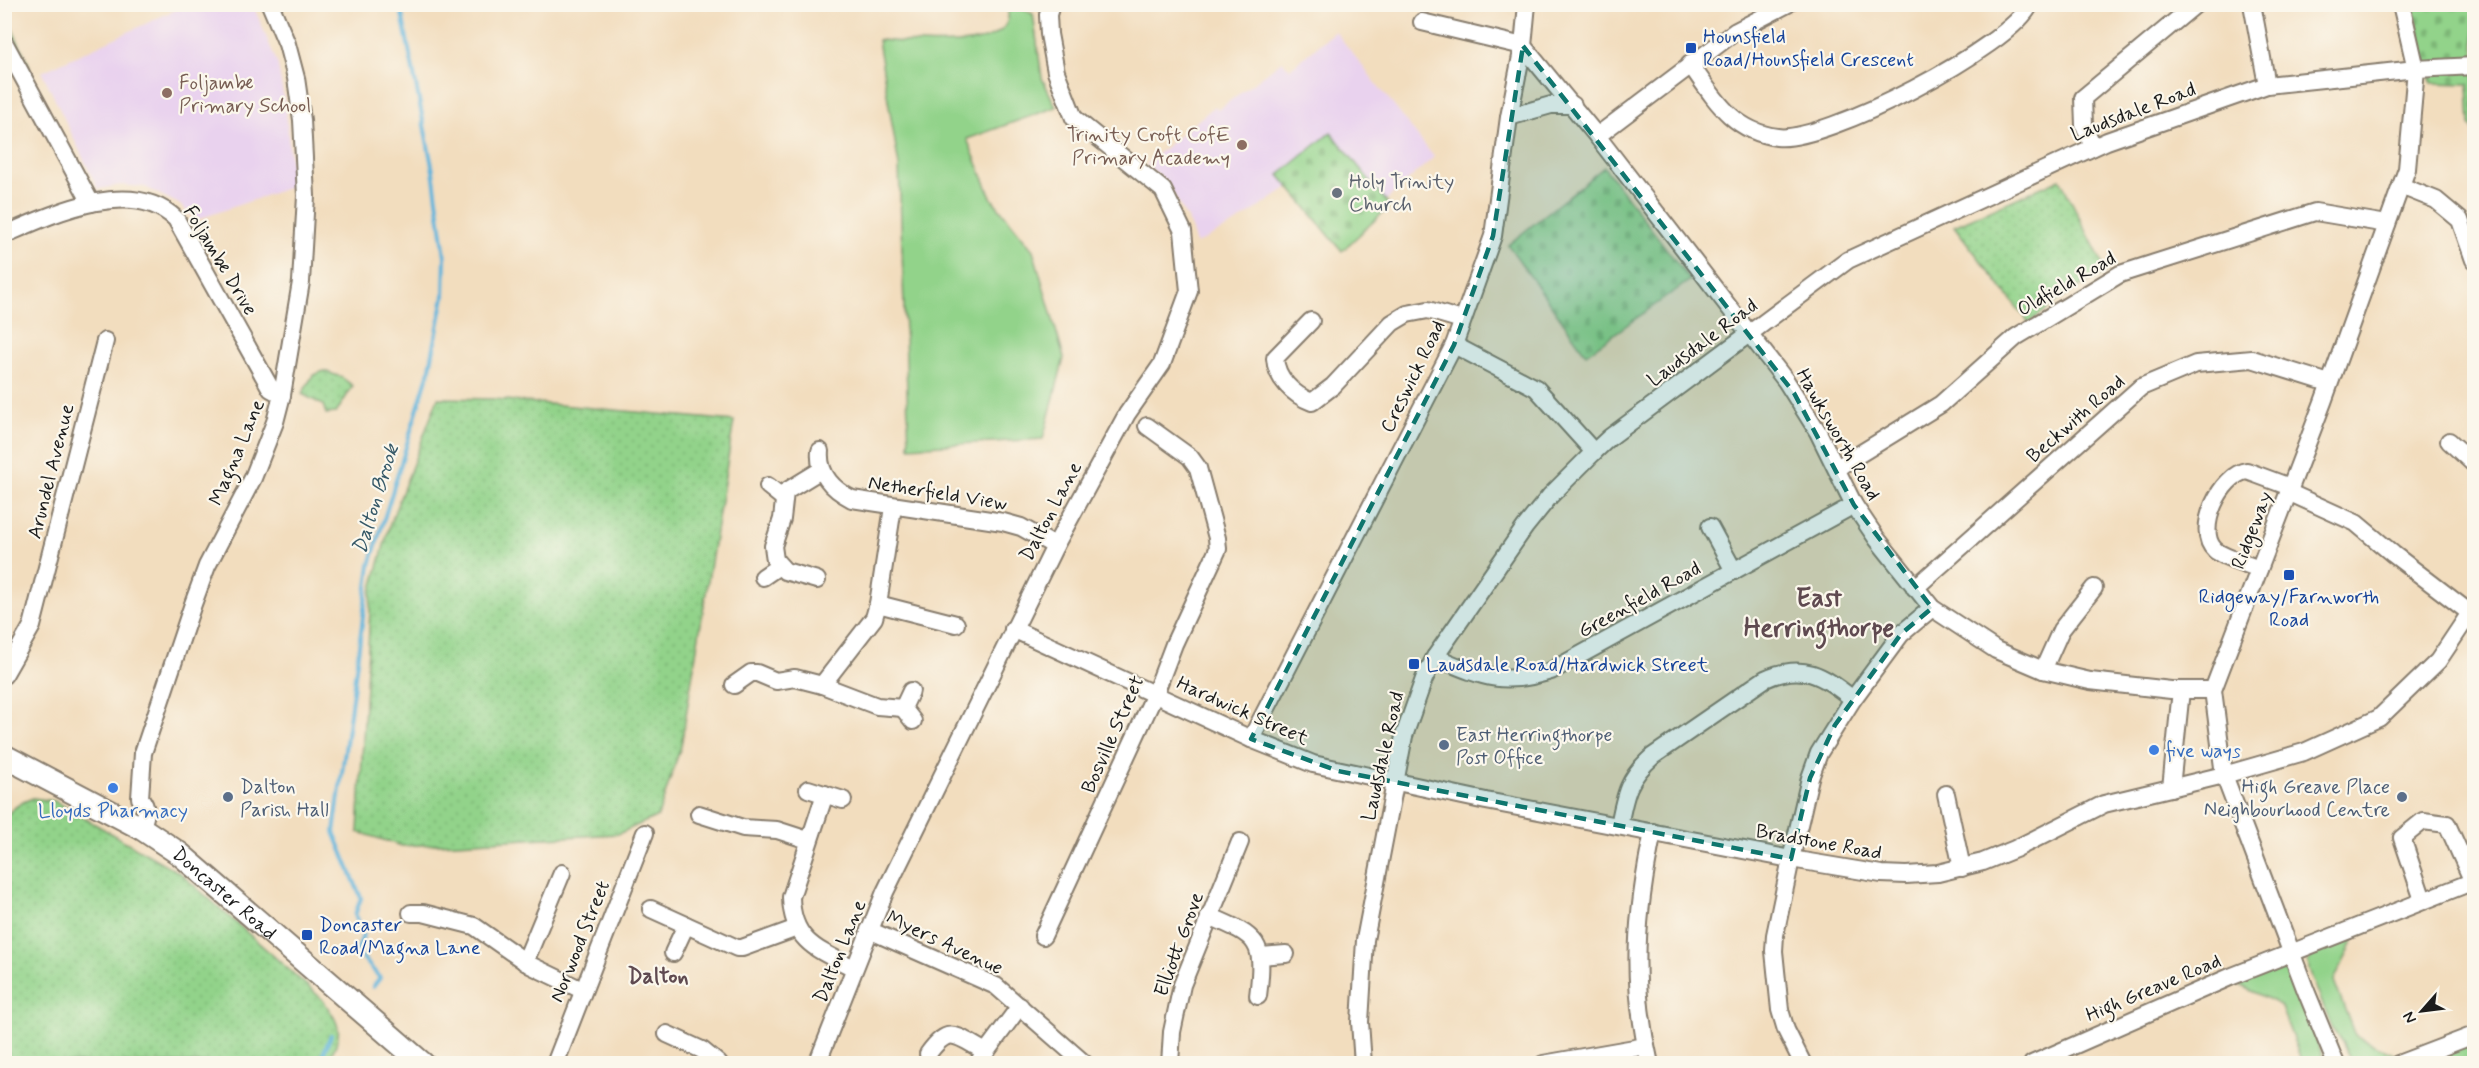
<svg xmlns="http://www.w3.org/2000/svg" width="2479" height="1068" font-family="Mynerve,sans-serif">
	<defs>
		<pattern id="cemetery-stones" width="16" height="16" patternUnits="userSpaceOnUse" patternTransform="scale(1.5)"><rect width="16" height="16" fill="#92d38a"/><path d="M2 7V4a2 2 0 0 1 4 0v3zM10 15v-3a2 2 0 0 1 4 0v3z" fill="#7db576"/></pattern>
		<pattern id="park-dots" width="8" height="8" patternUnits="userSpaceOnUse" patternTransform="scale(1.5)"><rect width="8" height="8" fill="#92d38a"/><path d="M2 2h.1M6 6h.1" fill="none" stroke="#7db576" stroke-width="1.8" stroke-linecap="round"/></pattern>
	</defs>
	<rect width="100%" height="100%" fill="#fbf7ec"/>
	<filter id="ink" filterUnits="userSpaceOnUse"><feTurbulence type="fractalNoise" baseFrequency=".0167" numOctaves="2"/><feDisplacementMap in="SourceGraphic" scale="12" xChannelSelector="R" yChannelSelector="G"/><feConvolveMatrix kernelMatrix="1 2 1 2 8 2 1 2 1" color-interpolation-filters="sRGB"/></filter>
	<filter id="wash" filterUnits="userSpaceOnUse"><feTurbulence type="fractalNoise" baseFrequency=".008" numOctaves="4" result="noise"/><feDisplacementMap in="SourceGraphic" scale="24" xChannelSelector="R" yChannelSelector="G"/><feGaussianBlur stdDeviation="1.35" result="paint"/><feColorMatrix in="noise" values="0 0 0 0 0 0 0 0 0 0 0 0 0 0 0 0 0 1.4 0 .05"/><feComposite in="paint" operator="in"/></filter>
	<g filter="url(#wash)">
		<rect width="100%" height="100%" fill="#f2ddbe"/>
		<!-- built -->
		<g fill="#e9d2ee">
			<polygon points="186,5 253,5 278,65 286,113 293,186 196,220 179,204 145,187 121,185 98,189 42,72"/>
			<polygon points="1335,31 1434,157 1385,201 1331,133 1280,175 1289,187 1236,223 1196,244 1190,224 1168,184 1146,164 1215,106 1218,110 1282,61 1290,69"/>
		</g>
		<!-- grass -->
		<g fill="#92d38a" stroke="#577853" stroke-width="1.5">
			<path d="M1007 5H1015L1033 14 1042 78 1056 107 967 139 992 199 1033 250 1064 358 1043 439 909 447 899 166 878 40C906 41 1022 59 1007 5Z"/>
			<polygon points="4,11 30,67 26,69 5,31"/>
			<polygon points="2355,938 2334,981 2355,1036 2397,1056 2376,1063 2352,1063 2342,1042 2333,1030 2309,970 2308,961 2312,955"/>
			<polygon points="2278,967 2292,975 2325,1063 2297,1063 2300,1057 2280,1005 2237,984"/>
			<polygon points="2474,1042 2474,1063 2414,1064"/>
		</g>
		<!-- cemetery -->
		<g fill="url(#cemetery-stones)" stroke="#577853" stroke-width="1.5">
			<polygon points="2413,5 2474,5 2474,131 2470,125 2468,84 2431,83"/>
			<polygon points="1331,132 1390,206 1342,251 1279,175"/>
			<polygon points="1604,167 1690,280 1586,354 1508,245"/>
		</g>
		<!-- park -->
		<g fill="url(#park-dots)" stroke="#577853" stroke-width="1.5">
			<polygon points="2060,179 2107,272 2071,291 2029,323 1954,226"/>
			<polygon points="324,371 341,377 353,386 336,413 326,414 323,405 302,394 313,375"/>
			<polygon points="438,398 494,399 734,421 681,746 658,816 618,834 402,846 358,832 371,592 390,524"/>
			<path d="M33 798 55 801 180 873 322 999C343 1028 343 1033 327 1063H5V817C13 807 21 802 33 798Z"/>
		</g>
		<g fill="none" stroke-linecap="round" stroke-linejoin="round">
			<!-- stream -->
			<g stroke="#5eb4db" stroke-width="4">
				<polyline points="373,987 380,978 357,951 363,935 355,915 361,898 334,832 370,565 430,368 444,296 445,256 433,171 400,4"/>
				<polyline points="319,1064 331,1035"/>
			</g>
		</g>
	</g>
	<g filter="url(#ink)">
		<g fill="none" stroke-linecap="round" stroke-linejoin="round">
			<defs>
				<g id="minor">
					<polyline points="2252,4 2267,85"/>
					<polyline points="1422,22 1523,46 1597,136 1786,381 1818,432 1854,505 1877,539 1932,608 1996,650 2043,670 2090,681 2171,690 2213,690"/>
					<polyline points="4,42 91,203"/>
					<path d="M1690 64C1714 98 1732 131 1777 137 1823 144 2012 46 2030 4"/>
					<polyline points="1509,117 1551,105 1573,105"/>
					<polyline points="1597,136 1736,31 1788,4"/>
					<polyline points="2093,147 2084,125 2083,98 2196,4"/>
					<polyline points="2401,186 2436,200 2460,220 2474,260"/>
					<path d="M4 235C52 214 132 176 176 219L271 389 282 395"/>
					<path d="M1311 321 1275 358C1276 378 1293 395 1312 402L1333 386 1392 323 1407 314 1428 310 1462 320"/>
					<polyline points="1454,345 1536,388 1594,452"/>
					<polyline points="2449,441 2474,464"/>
					<path d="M820 451C818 474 832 489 852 499L1003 522 1021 527 1055 546"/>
					<polyline points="1837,468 1941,404 2016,337 2120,274 2315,212 2387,224"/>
					<polyline points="768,486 783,498"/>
					<polyline points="2288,492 2356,523 2393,554 2470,613 2474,614"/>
					<polyline points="1710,527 1734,571"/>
					<path d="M2259 569C2248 564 2224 558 2215 550 2194 531 2221 474 2247 471L2290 487"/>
					<polyline points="763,577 779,566"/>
					<polyline points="817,580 785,571 775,560 773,546 782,519 785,492 821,470"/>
					<polyline points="1915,588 2141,387 2196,364 2252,359 2329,383"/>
					<polyline points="878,604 956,624"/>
					<polyline points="1013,629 1251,739 1313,764 1486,801 1791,859 1881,874 1906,875 1938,873 1983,862 2015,849 2104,804 2224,775 2304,752 2379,718 2438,661 2470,613"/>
					<path d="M1435 657C1481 676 1501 687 1551 671L1854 505"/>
					<polyline points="2043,670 2061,630 2094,588"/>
					<polyline points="4,675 32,626 105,341"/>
					<polyline points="734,685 751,673 757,673 776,681 795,678 822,685 877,706 903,708"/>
					<polyline points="822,685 874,618 878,604 893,507"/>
					<polyline points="911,691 903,708 913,721"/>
					<polyline points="1251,739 1454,345 1493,236 1509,117 1523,46 1527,4"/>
					<polyline points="2171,788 2181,690"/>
					<polyline points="808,789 843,800"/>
					<path d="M825 794 791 897C792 942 818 950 854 968"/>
					<polyline points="1946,794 1962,868"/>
					<polyline points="699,814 743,828 777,830 808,840"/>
					<path d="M1619 826C1625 794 1628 778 1653 756L1765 679C1803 662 1822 675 1853 699"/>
					<path d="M141 828C146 817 149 808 140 798L143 753 193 604 207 566 253 478 275 422 282 395 301 282 306 196 302 120 296 78 287 44 270 4"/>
					<polyline points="2423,900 2402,838 2423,821 2447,824 2473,882"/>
					<polyline points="651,909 737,948 742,948 797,928"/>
					<polyline points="411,913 423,913 474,926 530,965 582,990"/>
					<path d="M1209 916C1259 937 1265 941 1258 996"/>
					<polyline points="869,930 996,986 1085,1064"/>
					<polyline points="1043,936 1155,694 1174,644 1218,549 1217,538 1198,468 1190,457 1147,426"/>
					<polyline points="673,953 686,925"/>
					<polyline points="1261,956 1286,954"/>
					<polyline points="525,962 562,873"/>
					<polyline points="667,1034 702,1050 719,1064"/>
					<path d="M928 1054C950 1023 957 1037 986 1052"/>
					<polyline points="555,1064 645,833"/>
					<polyline points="817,1064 885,892 1055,546 1127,414 1162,364 1189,291 1183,231 1163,190 1074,118 1056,72 1049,34 1048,15 1051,4"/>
					<polyline points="977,1064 1020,1006"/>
					<polyline points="1170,1064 1172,1032 1182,985 1240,842"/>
					<polyline points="1363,1064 1360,1022 1365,940 1404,736 1424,679 1435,657 1525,527 1550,496 1594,452 1609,438 1848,260 2107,141 2267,85 2416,69 2474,66"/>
					<polyline points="1543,1064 1646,1046"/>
					<path d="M1650 1064C1630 981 1636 914 1653 832"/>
					<polyline points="1803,1064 1786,1030 1780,1010 1774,951 1775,935 1791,859 1810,778 1819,753 1853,699 1901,634 1932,608"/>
					<polyline points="2032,1064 2230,977 2474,881"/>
					<polyline points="2336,1064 2306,991 2224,775 2213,690 2323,402 2407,169 2416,69 2401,4"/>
					<polyline points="2398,1064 2474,1035"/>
				</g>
				<g id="major">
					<path id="s1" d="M4 756 141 828 180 854 423 1064"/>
				</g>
			</defs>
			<!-- minor casing -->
			<use href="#minor" stroke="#877c6d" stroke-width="20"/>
			<!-- major casing -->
			<use href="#major" stroke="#877c6d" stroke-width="26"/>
			<!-- minor -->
			<use href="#minor" stroke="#fff" stroke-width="16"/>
			<!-- major -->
			<use href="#major" stroke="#fff" stroke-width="22"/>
		</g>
	</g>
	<!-- marked area -->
	<path fill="#0f766e" fill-opacity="0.2" stroke="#0f766e" stroke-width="4.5" stroke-dasharray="12 8" stroke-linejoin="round" d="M1523 46 1794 393 1854 505 1932 608 1901 634 1835 725 1810 778 1791 859 1338 771 1251 739 1454 345 1493 236Z"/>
	<!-- markers -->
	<g fill="#1a4fb4" stroke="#fbf7ec" stroke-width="2">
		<rect x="1685" y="42" width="12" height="12" rx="3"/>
		<rect x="2283" y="569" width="12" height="12" rx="3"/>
		<rect x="1408" y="658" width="12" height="12" rx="3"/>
		<rect x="301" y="929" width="12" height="12" rx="3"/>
	</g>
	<g fill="#8d6e63" stroke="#fbf7ec" stroke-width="2">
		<circle cx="167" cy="93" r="6"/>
		<circle cx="1242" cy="145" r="6"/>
	</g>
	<circle fill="#6b7280" stroke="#fbf7ec" stroke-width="2" cx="1337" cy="193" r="6"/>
	<g fill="#5c6f8a" stroke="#fbf7ec" stroke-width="2">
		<circle cx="1444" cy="745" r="6"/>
		<circle cx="228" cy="797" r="6"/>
		<circle cx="2402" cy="797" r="6"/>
	</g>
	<g fill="#3f7fe0" stroke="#fbf7ec" stroke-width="2">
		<circle cx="2154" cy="750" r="6"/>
		<circle cx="113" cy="788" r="6"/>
	</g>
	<g text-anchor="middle" stroke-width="4.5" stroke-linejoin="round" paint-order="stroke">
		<!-- transit labels -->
		<g font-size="20" fill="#164399" stroke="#fbf7ec" text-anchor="start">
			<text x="1703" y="43">Hounsfield<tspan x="1703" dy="23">Road/Hounsfield Crescent</tspan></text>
			<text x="2289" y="603" text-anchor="middle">Ridgeway/Farnworth<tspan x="2289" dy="23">Road</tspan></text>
			<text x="1426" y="671">Laudsdale Road/Hardwick Street</text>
			<text x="319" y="931">Doncaster<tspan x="319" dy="23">Road/Magna Lane</tspan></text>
		</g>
		<!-- education labels -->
		<g font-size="20" fill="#785e54" stroke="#fbf7ec" text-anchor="start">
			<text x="179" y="89">Foljambe<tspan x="179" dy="23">Primary School</tspan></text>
			<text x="1230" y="141" text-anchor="end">Trinity Croft CofE<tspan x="1230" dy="23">Primary Academy</tspan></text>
		</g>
		<!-- street labels -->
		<g font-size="20" fill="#1c1c1c" stroke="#fbf7ec">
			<text transform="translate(2133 111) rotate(-21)" y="7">Laudsdale Road</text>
			<text transform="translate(221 260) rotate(59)" y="7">Foljambe Drive</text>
			<text transform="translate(2066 283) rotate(-30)" y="7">Oldfield Road</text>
			<text transform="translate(1702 342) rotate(-37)" y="7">Laudsdale Road</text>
			<text transform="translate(1412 376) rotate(-64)" y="7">Creswick Road</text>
			<text transform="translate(2075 418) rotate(-41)" y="7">Beckwith Road</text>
			<text transform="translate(1839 434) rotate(60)" y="7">Hawksworth Road</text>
			<text transform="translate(236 452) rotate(-67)" y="7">Magna Lane</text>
			<text transform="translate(50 471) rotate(-76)" y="7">Arundel Avenue</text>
			<text transform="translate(938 492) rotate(9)" y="7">Netherfield View</text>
			<text transform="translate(1050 511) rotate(-62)" y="7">Dalton Lane</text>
			<text transform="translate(2251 530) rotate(-69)" y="7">Ridgeway</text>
			<text transform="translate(1639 599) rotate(-29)" y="7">Greenfield Road</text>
			<text transform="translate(1243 710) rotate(24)" y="7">Hardwick Street</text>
			<text transform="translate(1112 734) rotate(-66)" y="7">Bosville Street</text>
			<text transform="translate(1382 756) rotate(-77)" y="7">Laudsdale Road</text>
			<text transform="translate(1819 841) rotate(10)" y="7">Bradstone Road</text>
			<text dy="7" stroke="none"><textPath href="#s1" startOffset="261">Doncaster Road</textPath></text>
			<text transform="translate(579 941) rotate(-68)" y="7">Norwood Street</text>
			<text transform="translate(945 942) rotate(25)" y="7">Myers Avenue</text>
			<text transform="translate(1178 944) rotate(-70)" y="7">Elliott Grove</text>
			<text transform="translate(839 951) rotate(-68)" y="7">Dalton Lane</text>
			<text transform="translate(2153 987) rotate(-23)" y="7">High Greave Road</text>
		</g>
		<!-- worship labels -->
		<g font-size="20" fill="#5b616d" stroke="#fbf7ec" text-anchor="start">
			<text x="1349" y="188">Holy Trinity<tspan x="1349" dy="23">Church</tspan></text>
		</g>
		<!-- service labels -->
		<g font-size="20" fill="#4e5e75" stroke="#fbf7ec" text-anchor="start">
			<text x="1456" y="741">East Herringthorpe<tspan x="1456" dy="23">Post Office</tspan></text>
			<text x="240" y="793">Dalton<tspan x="240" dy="23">Parish Hall</tspan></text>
			<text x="2390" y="793" text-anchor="end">High Greave Place<tspan x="2390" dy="23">Neighbourhood Centre</tspan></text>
		</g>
		<!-- shop labels -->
		<g font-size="20" fill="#366cbe" stroke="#fbf7ec" text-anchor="start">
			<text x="2166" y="757">five ways</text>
			<text x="113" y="817" text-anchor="middle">Lloyds Pharmacy</text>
		</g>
		<!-- water labels -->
		<g font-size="21" font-style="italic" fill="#365968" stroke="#fbf7ec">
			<text transform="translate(375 499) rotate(-73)" y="7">Dalton Brook</text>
		</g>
		<!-- quarter labels -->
		<g font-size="22" font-weight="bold" fill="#5f4a50" stroke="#fbf7ec">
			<text x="658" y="983">Dalton</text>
		</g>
		<!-- district labels -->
		<g font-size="26" font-weight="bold" fill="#5f4a50" stroke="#fbf7ec">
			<text x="1819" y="606">East<tspan x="1819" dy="30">Herringthorpe</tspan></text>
		</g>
	</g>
	<!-- margin -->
	<rect width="2479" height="1068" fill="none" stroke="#fbf7ec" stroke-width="24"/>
	<!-- north arrow -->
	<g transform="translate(2422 1011) rotate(242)" stroke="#fbf7ec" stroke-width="4.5" paint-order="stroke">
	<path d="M0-4.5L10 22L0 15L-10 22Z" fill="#1c1c1c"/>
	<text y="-9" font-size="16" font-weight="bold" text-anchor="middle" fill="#1c1c1c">N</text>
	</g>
</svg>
